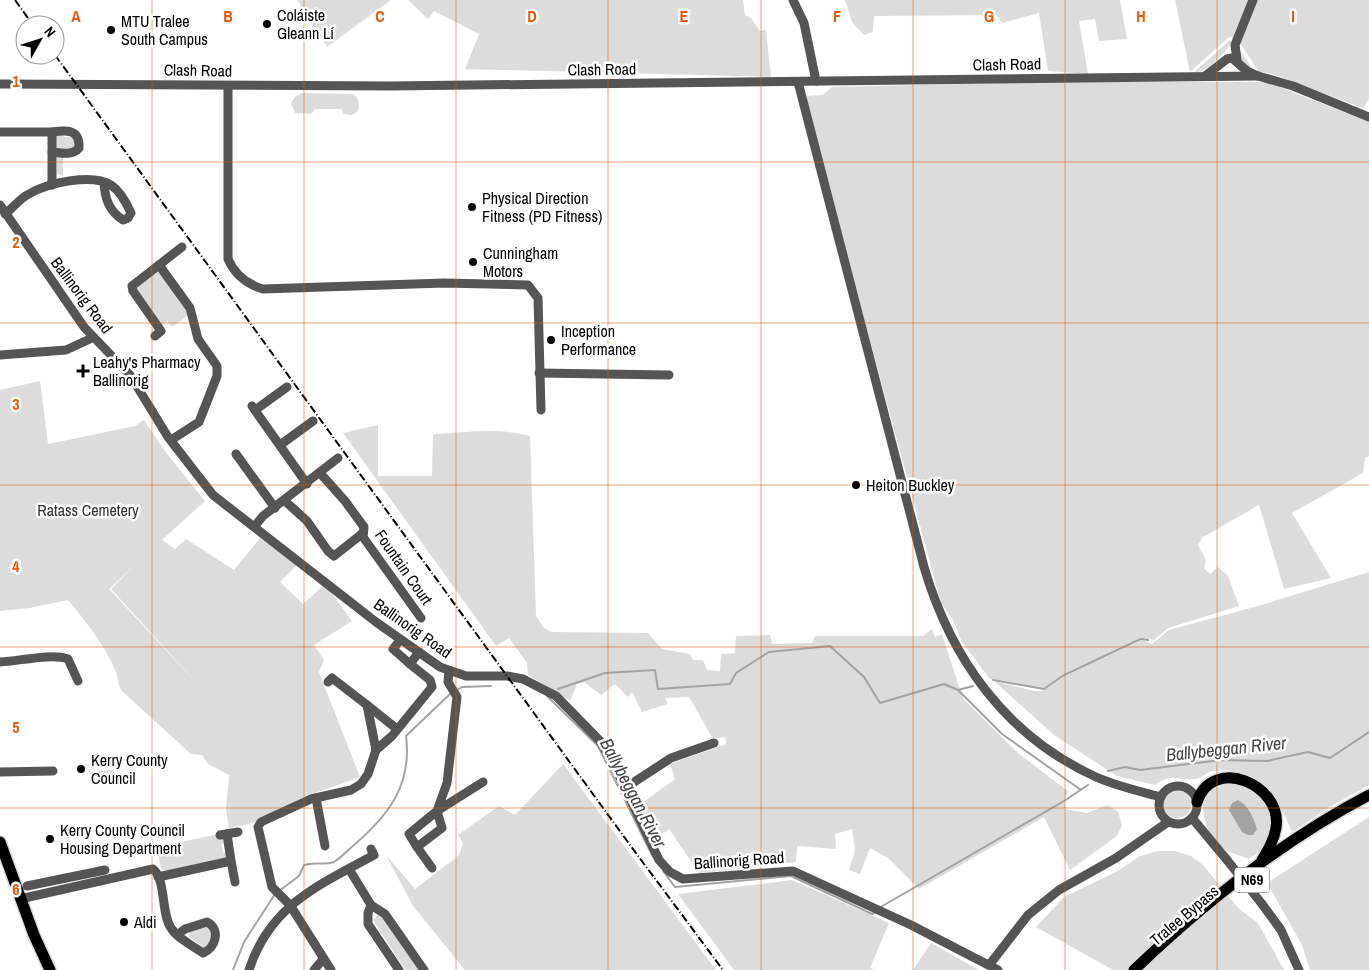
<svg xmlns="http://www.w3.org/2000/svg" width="1369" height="970" font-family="'Archivo Narrow',sans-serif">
	<rect width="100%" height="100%" fill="#fff"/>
	<!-- green -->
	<g fill="#dcdcdc" fill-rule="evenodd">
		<polygon points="297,0 391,0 327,47"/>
		<polygon points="408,0 743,0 745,15 751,18 760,31 766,30 771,77 465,69 479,34 434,11 428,19"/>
		<polygon points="845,0 1120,0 1127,39 1099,41 1095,19 1079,21 1088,74 1048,71 1039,13 1002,23 996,15 874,16 873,32 864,35 852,22"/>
		<path d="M1175 0H1369V99L1363 108 1270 73 1259 72 1240 43V50L1254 71C1243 66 1236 55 1240 43L1231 37 1228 38 1190 72Z"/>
		<path d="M1230 40 1232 42C1221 58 1210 69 1192 74Z"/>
		<polygon points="1045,82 1267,82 1369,122 1369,456 1365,458 1363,473 1292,513 1331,578 1284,589 1259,505 1203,537 1198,545 1206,560 1204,568 1210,574 1218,567 1228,576 1239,606 1168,628 1154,640 1145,638 1069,671 1044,688 990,679 962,642 952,618 941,603 804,96 823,95 832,87"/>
		<path d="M302 93 353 94C359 99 360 104 358 111L352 115 343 114 342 109H315L311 114 295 113 291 103 295 97Z"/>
		<polygon points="61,134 64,137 75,137 77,144 71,150 57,149 55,146 55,135"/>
		<polygon points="63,155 63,176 57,174 57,157"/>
		<polygon points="156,271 160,271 190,314 172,327 167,321 161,325 137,291 136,286"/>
		<path d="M40 381 48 444 135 426 144 420 167 454 205 501 162 540 175 549 186 539 234 570 260 538 298 564 280 582 303 604 325 584 352 621 314 645 324 660 319 672 360 777 306 796 253 823 229 828 226 809 229 775 208 764 202 755 191 754 124 693C117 686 119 681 116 672 105 645 86 622 68 600L30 608 0 611V390ZM135 565 111 589 205 692 109 589Z"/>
		<path d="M378 425V476H432L433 434C464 433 500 427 530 436L536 616 544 628 552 632 648 633 662 649 690 654 693 660H703L707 670 720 671 721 654 735 653 736 636 770 635 772 644 812 643 815 636H923L932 629 935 637 942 634 963 699 1019 754 1068 791 1065 798V809L1087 813 1108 805 1118 812 1122 825 1117 836 1070 870 1044 817 919 889 888 858 870 848 860 874 849 870 855 850 852 829 835 834 836 849 797 846 796 862 699 873 669 829 654 839 638 806 675 779 670 764 726 744 725 737 713 739 689 697 665 698 668 704 642 712 632 692 628 697 615 684 601 695 584 682 577 684 570 701 528 675 527 663 509 638 496 646 343 433Z"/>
		<path d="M1369 572V785L1328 808 1292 832C1279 798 1255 765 1213 771 1207 772 1202 778 1196 779 1177 781 1173 772 1155 785L1117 776 1054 735 994 681 1034 691H1043L1062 677 1143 640 1152 644 1169 630 1258 606Z"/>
		<polygon points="563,764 716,970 465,970 413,906 386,855 415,889 459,855 463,843 458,835 499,806 515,815"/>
		<polygon points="113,770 114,783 100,784 99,771"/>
		<path d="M1229 783C1259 787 1284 818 1265 847 1261 851 1254 855 1249 859 1241 856 1230 853 1223 848 1206 835 1200 812 1204 793Z"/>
		<circle cx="1177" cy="804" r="14"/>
		<polygon points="1369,817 1369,970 1310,970 1302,945 1267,883"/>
		<polygon points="219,834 220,839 224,839 226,843 221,844 223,853 228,852 225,858 166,871 161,868 157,847"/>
		<polygon points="1158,851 1175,851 1191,856 1203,865 1239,909 1258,923 1284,970 1113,970 1036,927 1064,897 1116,872 1140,856"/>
		<polygon points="792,880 889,923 870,968 874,970 734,970 678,894"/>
		<polygon points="378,915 381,916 419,970 406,970 402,965 373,920"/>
		<polygon points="209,927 214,929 211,942 204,948 189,937 189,931 195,928"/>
		<polygon points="931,943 979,970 913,970"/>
	</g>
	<!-- water -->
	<path fill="#a3a3a3" d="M1238 800C1249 806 1253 817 1257 829L1253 835H1248L1242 832 1229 810 1232 803Z"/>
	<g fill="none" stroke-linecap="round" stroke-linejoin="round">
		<!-- stream -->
		<g stroke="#a3a3a3" stroke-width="2">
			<polyline points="993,680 1044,689 1064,675 1141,639 1148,640"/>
			<polyline points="558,689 605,673 655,670 658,689 730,684 736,673 769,652 830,646 864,677 880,703 944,684 958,690 973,686"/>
			<polyline points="457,690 462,687 491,686"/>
			<polyline points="958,690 1002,734 1081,790"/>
			<polyline points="547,696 598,746 653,857"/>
			<polyline points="1108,771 1125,767 1140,770 1221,760 1267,761 1308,752 1330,758 1369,732"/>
			<polyline points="663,871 675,887 791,876 872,914 874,913"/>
			<path d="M279 891 299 876 304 865C316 861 323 866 334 862 341 858 348 850 354 845 390 814 412 784 406 736L451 693"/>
			<polyline points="879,908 1064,801 1088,785"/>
			<polyline points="233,970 244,942 275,894"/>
		</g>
		<defs>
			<g id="major">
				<path d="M1197 802C1212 755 1283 784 1276 828 1274 840 1268 850 1262 860"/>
				<polyline points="0,842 34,935 50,970"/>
				<path d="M1134 970C1203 904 1285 839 1369 795"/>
			</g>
		</defs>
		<!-- major casing -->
		<use href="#major" stroke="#dbdbdb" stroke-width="14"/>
		<!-- minor -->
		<g stroke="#555" stroke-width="9">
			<polyline points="793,0 804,23 816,81"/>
			<polyline points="1237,60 1235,45 1253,0"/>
			<polyline points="1205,76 1227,59 1232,58 1247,71 1258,76 1293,86 1369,117"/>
			<path d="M798 82 924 567C951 659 1006 736 1096 777 1116 786 1139 791 1161 797"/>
			<polyline points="0,84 390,86 1258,76"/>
			<path d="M228 86V259C235 275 246 284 263 289L444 283 528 285 538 298 541 410"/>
			<polyline points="1,132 52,132 52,185"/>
			<path d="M52 132C67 130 80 129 79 148 72 156 61 153 52 152"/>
			<polyline points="0,205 84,327 130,375 168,437 213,495 376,622 440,667 466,676 507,676 523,679 556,696 600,741 617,771 659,860 670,872 683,879 793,871 911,925 998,970"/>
			<path d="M5 214C13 208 20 198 29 194 47 183 92 173 111 185 120 191 127 204 131 213L128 218 123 220C109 211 105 199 104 183"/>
			<polyline points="159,265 190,308 198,339 217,366 217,376 199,422 171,440"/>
			<polyline points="155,336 161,331 133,291 132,286 182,247"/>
			<polyline points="0,355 66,350 92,338"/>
			<polyline points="539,373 669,375"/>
			<polyline points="252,406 307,484"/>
			<polyline points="255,410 287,387"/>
			<polyline points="280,445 313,421"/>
			<polyline points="236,454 275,508"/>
			<polyline points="320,473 345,501 364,527 363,537 421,618"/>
			<polyline points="285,501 307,521 328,551 334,556 363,533"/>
			<polyline points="254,527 263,516 338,458"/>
			<polyline points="397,644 393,649 410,664"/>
			<path d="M0 662C20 661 52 653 68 659L78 681"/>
			<polyline points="449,671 448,682 457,697 447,783 437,811 409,834 417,847 442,828 437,811 483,782"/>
			<polyline points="328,682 332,678 367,705 376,750"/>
			<polyline points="367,705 397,729"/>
			<polyline points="0,772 53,771"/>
			<circle cx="1178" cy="805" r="19"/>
			<polyline points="625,788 671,758 714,743"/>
			<polyline points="316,798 325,846"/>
			<polyline points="1192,818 1227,860"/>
			<polyline points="220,835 238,832"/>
			<polyline points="417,847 432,868"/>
			<polyline points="231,861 235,882"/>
			<polyline points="349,869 371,905 385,914 424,970"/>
			<polyline points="158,877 231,861 227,834"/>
			<polyline points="27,886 105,870"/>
			<path d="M20 899 153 869C166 879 161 914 171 928 178 939 193 946 203 953 216 948 221 929 207 922L185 929 177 935"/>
			<polyline points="1262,904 1281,930 1299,970"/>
			<polyline points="371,905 368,913 368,924 399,970"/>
			<polyline points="990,964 1028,915 1059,890 1116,858 1168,822"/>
			<path d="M249 970C270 905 319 885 374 855L371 849"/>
			<polyline points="314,970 323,959"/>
			<polyline points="331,970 290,905 272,887 258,827 261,822 311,799 351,790 361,784 368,774 376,750 392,736 432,687 430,680 410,664 419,652"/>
		</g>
		<!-- major -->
		<use href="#major" stroke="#000" stroke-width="11"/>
		<!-- rail -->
		<g stroke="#000" stroke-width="2" stroke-dasharray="8 2.5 1 2.5" stroke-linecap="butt">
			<polyline points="15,0 33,25"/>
			<polyline points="55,55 630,845 723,970"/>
		</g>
		<!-- minor-bridge -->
		<polyline stroke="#555" stroke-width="9" points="1227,860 1262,904"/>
	</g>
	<!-- grid -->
	<path fill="none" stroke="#e8590c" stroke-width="1" stroke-opacity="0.55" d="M152 0V970M304 0V970M456 0V970M608 0V970M761 0V970M913 0V970M1065 0V970M1217 0V970M0 162H1369M0 323H1369M0 485H1369M0 647H1369M0 808H1369"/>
	<!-- markers -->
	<g fill="#000" stroke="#fff" stroke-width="2">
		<circle cx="267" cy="24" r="5"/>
		<circle cx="111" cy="30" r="5"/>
		<circle cx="472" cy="207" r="5"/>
		<circle cx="473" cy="262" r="5"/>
		<circle cx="551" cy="340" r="5"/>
		<path d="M80.5 363.5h5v5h5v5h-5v5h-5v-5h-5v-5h5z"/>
		<circle cx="856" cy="485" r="5"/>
		<circle cx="81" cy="769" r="5"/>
		<circle cx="50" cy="839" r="5"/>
		<circle cx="124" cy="922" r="5"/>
	</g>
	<g text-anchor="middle" stroke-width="5" stroke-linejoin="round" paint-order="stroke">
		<!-- shield labels -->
		<rect fill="#fff" stroke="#4c4c4c" stroke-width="1" x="1234.5" y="867.5" width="35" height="25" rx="4"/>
		<g font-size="15" font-weight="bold" fill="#000">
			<text x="1252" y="885">N69</text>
		</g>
		<!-- poi labels -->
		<g font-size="16" fill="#000" stroke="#fff" text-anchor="start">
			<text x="277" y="21">Coláiste<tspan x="277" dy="18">Gleann Lí</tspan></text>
			<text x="121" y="27">MTU Tralee<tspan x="121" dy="18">South Campus</tspan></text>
			<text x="482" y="204">Physical Direction<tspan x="482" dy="18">Fitness (PD Fitness)</tspan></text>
			<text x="483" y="259">Cunningham<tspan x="483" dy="18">Motors</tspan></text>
			<text x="561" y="337">Inception<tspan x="561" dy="18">Performance</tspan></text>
			<text x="93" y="368">Leahy's Pharmacy<tspan x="93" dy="18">Ballinorig</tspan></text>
			<text x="866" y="491">Heiton Buckley</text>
			<text x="91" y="766">Kerry County<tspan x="91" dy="18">Council</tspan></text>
			<text x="60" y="836">Kerry County Council<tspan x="60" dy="18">Housing Department</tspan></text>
			<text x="134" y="928">Aldi</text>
		</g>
		<!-- street labels -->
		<g font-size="16" fill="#000" stroke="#fff">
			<text transform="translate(1007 64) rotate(-1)" y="6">Clash Road</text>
			<text transform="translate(602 69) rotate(-1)" y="6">Clash Road</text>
			<text transform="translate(198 70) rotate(1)" y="6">Clash Road</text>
			<text transform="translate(82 295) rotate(53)" y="6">Ballinorig Road</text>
			<text transform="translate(404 567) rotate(55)" y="6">Fountain Court</text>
			<text transform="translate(413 628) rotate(35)" y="6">Ballinorig Road</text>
			<text transform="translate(739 860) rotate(-4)" y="6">Ballinorig Road</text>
			<text transform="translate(1184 915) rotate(-40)" y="6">Tralee Bypass</text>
		</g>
		<!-- park labels -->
		<g font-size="16" fill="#333" stroke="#fff">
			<text x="88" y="516">Ratass Cemetery</text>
		</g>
		<!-- water labels -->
		<g font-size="18" font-style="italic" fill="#444" stroke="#fff">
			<text transform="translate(1226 749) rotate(-6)" y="6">Ballybeggan River</text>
			<text transform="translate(633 793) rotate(62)" y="6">Ballybeggan River</text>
		</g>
	</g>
	<g font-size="16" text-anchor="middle" font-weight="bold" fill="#e8590c" stroke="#fff" stroke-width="5" stroke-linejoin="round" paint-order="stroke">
		<text x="76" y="22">A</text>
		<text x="228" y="22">B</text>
		<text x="380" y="22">C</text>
		<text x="532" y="22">D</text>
		<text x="684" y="22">E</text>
		<text x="837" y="22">F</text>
		<text x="989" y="22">G</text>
		<text x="1141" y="22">H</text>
		<text x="1293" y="22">I</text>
		<text x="16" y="87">1</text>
		<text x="16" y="248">2</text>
		<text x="16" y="410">3</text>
		<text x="16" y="572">4</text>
		<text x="16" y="733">5</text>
		<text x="16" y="895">6</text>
	</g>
	<!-- north arrow -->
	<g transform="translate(40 40) rotate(51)"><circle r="24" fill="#ffffff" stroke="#999999"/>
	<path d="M0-4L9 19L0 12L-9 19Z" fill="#000000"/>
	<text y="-8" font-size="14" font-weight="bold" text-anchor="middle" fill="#000000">N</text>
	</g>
</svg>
